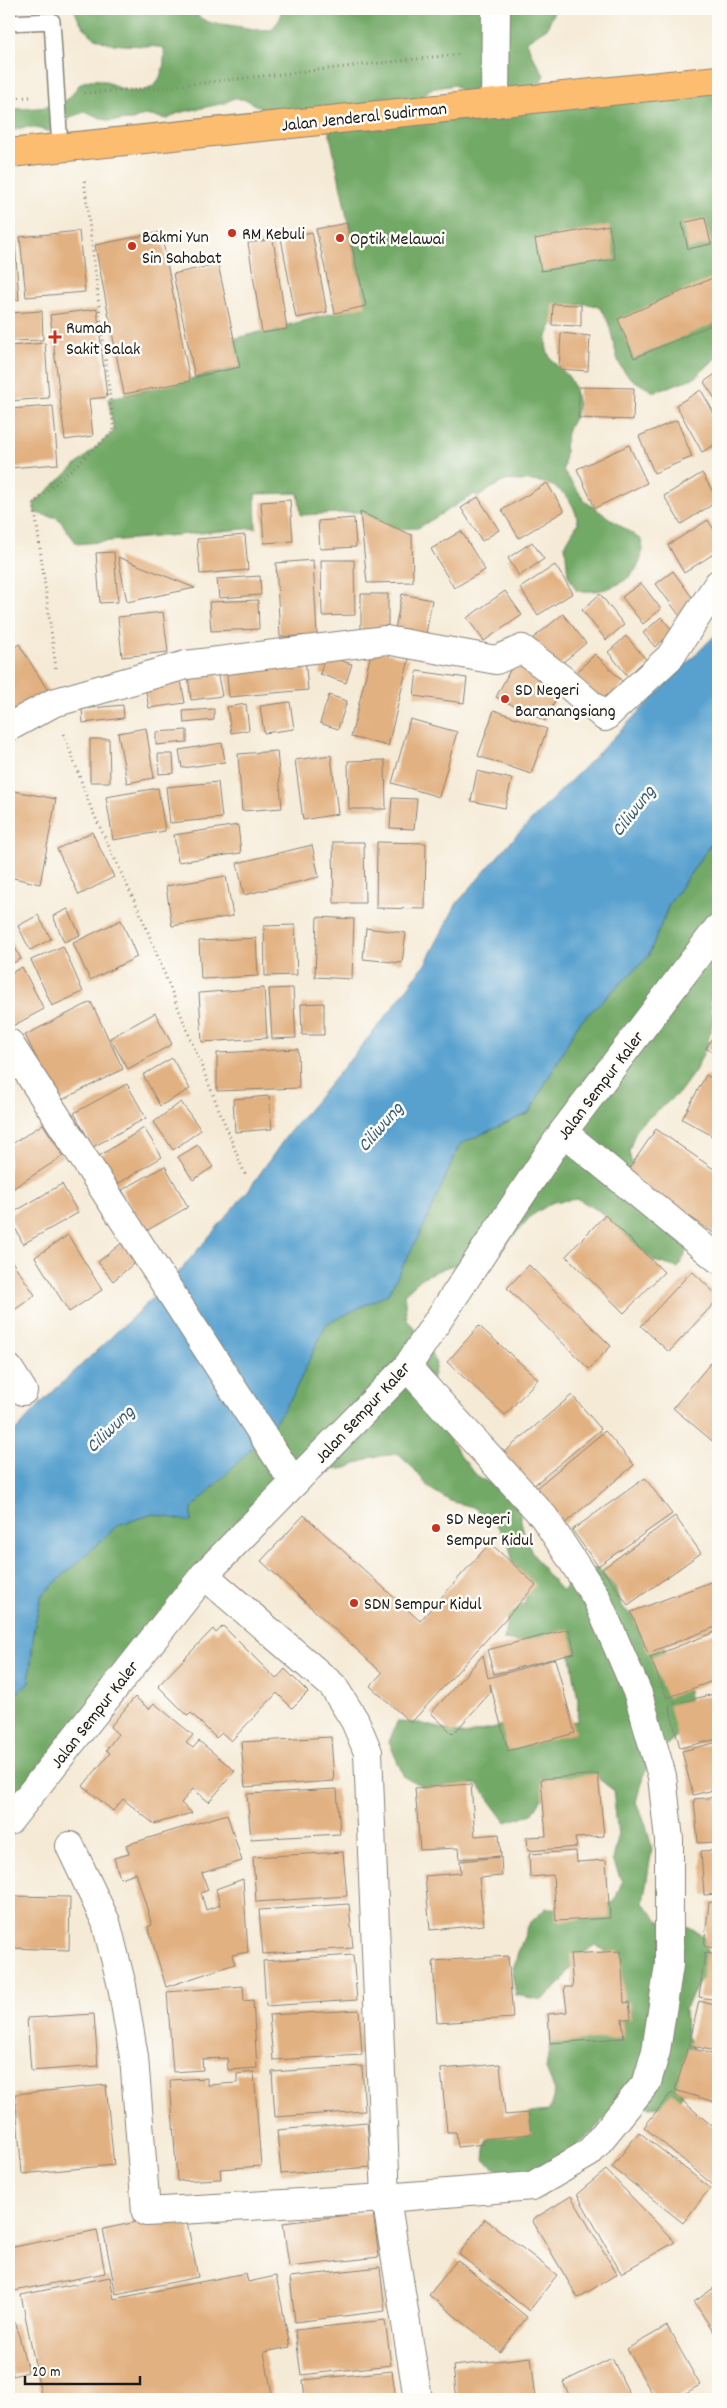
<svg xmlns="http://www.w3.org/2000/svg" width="727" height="2408" font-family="Dekko,sans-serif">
	<rect width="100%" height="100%" fill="#fdfcf7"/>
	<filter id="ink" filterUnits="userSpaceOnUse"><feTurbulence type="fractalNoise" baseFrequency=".02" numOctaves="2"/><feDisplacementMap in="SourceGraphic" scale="10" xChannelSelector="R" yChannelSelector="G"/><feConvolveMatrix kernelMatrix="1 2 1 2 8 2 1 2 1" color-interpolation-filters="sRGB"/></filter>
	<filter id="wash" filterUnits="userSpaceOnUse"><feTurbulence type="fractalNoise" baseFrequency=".0096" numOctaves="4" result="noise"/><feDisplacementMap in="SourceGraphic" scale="20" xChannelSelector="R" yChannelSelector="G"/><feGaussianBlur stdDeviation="1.12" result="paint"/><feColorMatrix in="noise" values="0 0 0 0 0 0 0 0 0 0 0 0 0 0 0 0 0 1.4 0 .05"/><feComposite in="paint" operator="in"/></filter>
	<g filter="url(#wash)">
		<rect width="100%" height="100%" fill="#f5ead6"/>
		<!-- forest -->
		<g fill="#72a966" stroke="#476241" fill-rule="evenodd">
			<path d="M74 9H191C207 27 215 22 235 26 247 28 259 30 271 30L280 19 281 9H555L547 28 527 41 531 53 544 75 539 85 718 80V356L696 377 654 392C644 386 630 380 623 370 612 355 613 316 598 307 591 303 579 303 572 307 557 315 541 334 548 353 552 364 562 368 568 376 573 382 576 393 577 401 580 413 570 422 567 433 564 445 566 458 563 470L586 502 641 540C650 576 607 597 576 590L568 575 565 545 578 523C573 492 551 479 521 481 516 481 510 480 505 481 496 484 487 492 478 497L475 494 418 528 398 529 360 512 301 515 298 493 255 494 256 528 77 544 58 518 35 513 34 503 114 431 108 399 239 367 233 339 365 305 329 130 268 113 247 100 234 98 225 103 178 113 168 119 144 115 133 120 109 121 85 112 73 116 55 132C35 130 27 121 9 134V104L16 109C32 108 54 109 68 99 76 92 76 82 90 80 104 77 113 87 126 90 157 97 166 74 164 48 124 41 92 56 74 9ZM455 85 473 105 422 98 430 89Z"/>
			<path d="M718 834V986L710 997 713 1022 706 1048 695 1071 679 1093 637 1127 629 1151 634 1176 675 1197 690 1217 691 1244 678 1268 654 1261 601 1212 578 1199 553 1202 531 1216 497 1254 447 1267 423 1277 404 1294 407 1320 424 1337 436 1364 430 1390 433 1415 462 1458 479 1478 500 1487 518 1502C523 1544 534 1560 562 1591L576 1574 598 1568 614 1586 623 1608 643 1624 661 1643 687 1686 692 1713 677 1736 657 1753 643 1776 636 1802 646 1825 652 1849 643 1903 659 1921 682 1924 703 1936 710 1962 685 2009 686 2035 698 2056 691 2081 676 2104 649 2107 628 2096 555 2169 505 2175 484 2160C485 2153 485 2142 489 2137 503 2116 526 2113 549 2111L555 2091 546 2069 549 2047 616 1960 596 1945 575 1959 561 1983 542 2000 516 1995 512 1972 519 1950 529 1924 546 1908 592 1909 614 1902 622 1882 613 1860 618 1837 613 1790 595 1776 546 1793 532 1814 506 1822 478 1784 426 1788 404 1777 389 1742 397 1722 420 1723 465 1735 507 1724 532 1726 577 1721 578 1700 570 1651 504 1640 507 1618 525 1602 529 1580 513 1563 508 1541 494 1521 473 1507 450 1501 429 1488 415 1470 398 1454 372 1457 347 1468 321 1472 294 1483 9 1818V1700L29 1683 34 1629 41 1596 118 1525 153 1514 192 1508 292 1397 326 1324 388 1294 425 1224 460 1144 529 1113 578 1024 648 957 669 904Z"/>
		</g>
		<!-- water -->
		<polygon fill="#58a1cf" stroke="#3a5e76" points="718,632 718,834 669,904 648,957 578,1024 529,1113 460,1144 425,1224 388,1294 326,1324 292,1397 267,1433 192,1508 191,1522 153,1514 118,1525 41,1596 34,1629 29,1683 9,1700 9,1438 45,1399 172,1280 247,1192 287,1135 384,1019 425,964 457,903 512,840"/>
		<g id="blocks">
			<!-- building -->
			<g fill="#e2b181">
				<polygon points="705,218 711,244 688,249 682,223"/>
				<polygon points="347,223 366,306 335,313 316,229"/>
				<polygon points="609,225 615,259 541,271 535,239"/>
				<polygon points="79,231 85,292 26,297 20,237"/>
				<polygon points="161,232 190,381 124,394 95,245"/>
				<polygon points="312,232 327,312 296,318 281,238"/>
				<polygon points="273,239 287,329 262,333 248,243"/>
				<polygon points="9,242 15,242 19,300 9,300"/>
				<polygon points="218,264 240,367 195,377 173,274"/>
				<polygon points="717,276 718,322 634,358 618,319"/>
				<polygon points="553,304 581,305 581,326 552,325"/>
				<polygon points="97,309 107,397 89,399 93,436 65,440 50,315"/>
				<polygon points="42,311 43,340 9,341 9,313"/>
				<polygon points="561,333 590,336 588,371 559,369"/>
				<polygon points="45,343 49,398 9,401 9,346"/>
				<polygon points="718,372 718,403 704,382"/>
				<polygon points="579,387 634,388 633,420 578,418"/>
				<polygon points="701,390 718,420 718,443 702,452 676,405"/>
				<polygon points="53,406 58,464 9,468 9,409"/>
				<polygon points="677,420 692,457 654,473 639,436"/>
				<polygon points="629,445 647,483 595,508 577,469"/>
				<polygon points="702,473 718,501 681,524 664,496"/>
				<polygon points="547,483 564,511 519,538 502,510"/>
				<polygon points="478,497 499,530 482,541 461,508"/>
				<polygon points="290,500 293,541 264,543 261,502"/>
				<polygon points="360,512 412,535 413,582 367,583"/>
				<polygon points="354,518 356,547 320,549 318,521"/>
				<polygon points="708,520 718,536 718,551 684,573 668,545"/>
				<polygon points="461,531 485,570 454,588 431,549"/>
				<polygon points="245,535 248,570 200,574 197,539"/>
				<polygon points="532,542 544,559 519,576 508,558"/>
				<polygon points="114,552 118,602 100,603 96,553"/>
				<polygon points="118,557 195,588 127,602"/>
				<polygon points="313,560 317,635 280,637 276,563"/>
				<polygon points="321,560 354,560 355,615 322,616"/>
				<polygon points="555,565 573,593 538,615 520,588"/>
				<polygon points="673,571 699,607 682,619 656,584"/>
				<polygon points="260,576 261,595 219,598 217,579"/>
				<polygon points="641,583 661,609 643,624 622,597"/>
				<polygon points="505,591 522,615 484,641 467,618"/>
				<rect x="361" y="594" width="27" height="39"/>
				<polygon points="402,594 432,600 425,640 394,634"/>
				<polygon points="600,594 624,625 606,640 582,610"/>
				<polygon points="258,600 259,629 211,631 209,602"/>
				<polygon points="163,612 168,652 122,657 118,617"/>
				<polygon points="563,614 586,643 555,669 532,639"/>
				<polygon points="661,617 673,631 655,647 643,633"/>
				<polygon points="626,636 649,663 630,679 608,652"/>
				<polygon points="19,644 50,694 9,719 9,651"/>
				<polygon points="372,649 409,659 388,746 351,737"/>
				<polygon points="595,654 624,683 604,704 575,674"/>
				<polygon points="325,656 352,664 346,683 320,674"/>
				<polygon points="305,658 308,690 229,697 226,664"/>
				<polygon points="514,663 562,687 545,721 496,697"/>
				<polygon points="217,671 222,696 191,700 188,675"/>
				<polygon points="417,671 467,678 464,703 414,696"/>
				<polygon points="180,675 185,703 149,708 144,681"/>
				<polygon points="329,695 347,701 338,729 320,723"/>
				<polygon points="290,702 294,729 264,733 260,706"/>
				<polygon points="246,704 249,730 231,733 227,707"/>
				<polygon points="123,705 124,718 83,723 82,709"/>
				<polygon points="214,709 214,720 184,723 183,711"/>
				<polygon points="494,710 547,729 531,774 478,756"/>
				<polygon points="410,719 457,732 439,797 392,783"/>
				<polygon points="146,728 154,778 127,783 118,733"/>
				<polygon points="187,730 187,742 156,745 156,732"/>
				<polygon points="90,739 109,739 110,782 90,782"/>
				<polygon points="222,743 225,762 182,768 179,750"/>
				<polygon points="277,751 282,808 242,811 238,754"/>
				<polygon points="158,754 173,754 174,773 159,774"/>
				<polygon points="331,755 338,814 303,820 295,760"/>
				<polygon points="385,760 386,809 349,809 348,761"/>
				<polygon points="477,771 512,779 505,808 471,801"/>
				<polygon points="218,782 222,818 170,823 166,787"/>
				<polygon points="158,788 165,831 113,840 106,797"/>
				<polygon points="9,790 56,799 40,884 9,877"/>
				<polygon points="392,798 417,799 414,829 390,828"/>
				<polygon points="238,825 241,853 178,862 174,835"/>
				<polygon points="92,832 114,877 79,895 57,849"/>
				<polygon points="333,842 364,842 365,903 334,903"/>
				<polygon points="377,842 426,843 425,909 376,908"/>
				<polygon points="312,845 319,877 244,895 237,863"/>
				<polygon points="226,876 233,916 172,926 166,886"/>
				<polygon points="68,909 80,935 64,942 53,916"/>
				<polygon points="38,915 51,939 30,950 18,926"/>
				<polygon points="317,917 354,919 352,979 315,977"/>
				<polygon points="121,920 137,957 90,980 73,943"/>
				<polygon points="295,925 297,975 265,976 264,926"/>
				<polygon points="366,928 406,933 402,963 363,959"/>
				<polygon points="9,936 21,959 9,965"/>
				<polygon points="256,938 258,976 201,979 199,941"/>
				<polygon points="63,946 83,992 52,1006 31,960"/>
				<polygon points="22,967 44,1009 9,1028 9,974"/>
				<polygon points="264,988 267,1038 202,1042 199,993"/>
				<polygon points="293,988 296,1038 272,1039 269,989"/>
				<polygon points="91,1002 123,1069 58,1102 25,1035"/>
				<polygon points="324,1003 324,1035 302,1035 301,1004"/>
				<polygon points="155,1013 172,1044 128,1069 110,1038"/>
				<polygon points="718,1028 718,1056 706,1048"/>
				<polygon points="298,1049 299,1088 217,1091 217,1053"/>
				<polygon points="172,1058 190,1089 160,1106 143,1075"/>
				<polygon points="9,1062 19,1078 9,1084"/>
				<polygon points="706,1075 718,1082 718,1139 682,1119"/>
				<polygon points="127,1084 146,1118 93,1147 74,1113"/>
				<polygon points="269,1096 272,1129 235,1132 233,1099"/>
				<polygon points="181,1102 201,1130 173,1150 154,1122"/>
				<polygon points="43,1124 63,1156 9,1191 9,1146"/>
				<polygon points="144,1128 162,1157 116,1185 99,1156"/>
				<polygon points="656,1129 718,1172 718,1229 715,1234 626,1173"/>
				<polygon points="198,1145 213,1167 193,1180 178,1157"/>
				<polygon points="165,1166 188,1207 146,1231 122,1190"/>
				<polygon points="62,1184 78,1213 23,1244 9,1215"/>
				<polygon points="605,1215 664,1272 624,1313 566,1256"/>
				<polygon points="68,1235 102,1290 69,1312 35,1257"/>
				<polygon points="123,1242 138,1260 113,1281 98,1262"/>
				<polygon points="9,1257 35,1295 9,1314"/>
				<polygon points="529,1265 611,1346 589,1369 507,1288"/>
				<polygon points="692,1271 718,1296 718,1299 669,1352 641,1326"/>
				<polygon points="479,1326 538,1379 505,1415 447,1362"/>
				<polygon points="718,1354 718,1441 716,1444 673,1408"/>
				<polygon points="572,1395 601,1429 532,1487 503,1453"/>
				<polygon points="605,1431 634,1465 564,1524 535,1489"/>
				<polygon points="645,1478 672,1514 598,1566 572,1530"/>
				<polygon points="304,1515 420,1621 490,1543 536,1585 411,1723 370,1686 382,1673 261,1561"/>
				<polygon points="675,1516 701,1553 628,1605 602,1569"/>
				<polygon points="716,1580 718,1586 718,1626 648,1653 631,1612"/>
				<polygon points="223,1626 276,1679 285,1669 308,1692 292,1708 277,1693 231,1741 222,1733 216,1738 191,1713 188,1716 158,1686 213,1629 216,1633"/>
				<polygon points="569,1629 575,1653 494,1674 487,1650"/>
				<polygon points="718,1631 718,1679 667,1698 650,1657"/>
				<polygon points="483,1655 488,1678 555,1659 575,1733 508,1751 490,1684 491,1692 453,1734 431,1713"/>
				<polygon points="718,1693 718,1739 680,1748 669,1705"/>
				<polygon points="135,1697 149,1709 154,1703 193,1735 186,1743 193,1748 199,1741 235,1771 209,1802 193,1789 181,1803 192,1813 154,1824 123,1799 113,1811 83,1786 110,1753 106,1750 118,1734 110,1727"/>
				<polygon points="331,1737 334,1781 245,1787 241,1742"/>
				<polygon points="718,1742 718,1789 693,1795 682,1751"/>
				<polygon points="598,1774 604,1836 575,1838 577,1847 528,1851 527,1837 546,1836 541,1779"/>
				<polygon points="471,1784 475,1836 499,1834 501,1856 459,1859 458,1848 420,1850 415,1788"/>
				<polygon points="337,1789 340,1834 251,1839 247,1794"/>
				<polygon points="718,1797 718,1842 698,1843 694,1799"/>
				<polygon points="227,1814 242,1861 202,1873 208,1890 201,1893 206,1910 220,1905 216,1889 243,1879 248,1952 232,1955 235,1964 166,1987 148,1927 152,1925 136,1873 120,1878 114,1858 129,1854 126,1845"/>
				<polygon points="718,1850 718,1894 704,1895 701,1851"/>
				<polygon points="576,1851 577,1862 606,1860 610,1918 556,1921 553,1875 530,1877 529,1854"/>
				<polygon points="343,1852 347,1896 256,1902 253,1857"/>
				<polygon points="501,1857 502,1876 479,1878 484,1925 430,1930 425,1876 461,1873 460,1861"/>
				<polygon points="9,1896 70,1897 69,1950 9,1948"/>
				<polygon points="709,1902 718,1903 718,1949 704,1946"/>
				<polygon points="349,1904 353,1948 263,1954 259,1910"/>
				<polygon points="621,1951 624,2003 629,2002 631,2019 622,2019 624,2038 550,2043 548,2014 567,2012 564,1987 573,1987 570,1954"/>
				<polygon points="705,1953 718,1955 718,2000 699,1997"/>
				<polygon points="353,1955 357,2000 266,2006 263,1961"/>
				<polygon points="508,1956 513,2018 437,2023 433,1961"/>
				<polygon points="243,1986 244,2001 253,2000 257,2068 228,2070 227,2058 202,2059 203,2070 173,2072 167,1992"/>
				<polygon points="699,2001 718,2006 718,2052 689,2045"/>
				<polygon points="359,2010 362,2055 273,2060 269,2015"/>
				<polygon points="94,2014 98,2066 31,2071 27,2018"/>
				<polygon points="688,2047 718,2056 718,2103 675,2090"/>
				<polygon points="500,2064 505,2115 529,2113 531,2134 484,2139 484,2144 458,2147 456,2132 447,2132 441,2069"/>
				<polygon points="362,2066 365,2111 275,2117 272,2072"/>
				<polygon points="254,2072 261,2166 220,2169 221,2179 177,2181 170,2080 207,2078 207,2085 237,2083 237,2074"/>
				<polygon points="106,2085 114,2165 22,2174 15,2094"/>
				<polygon points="672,2092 718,2131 718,2179 713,2185 644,2127"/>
				<polygon points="367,2122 371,2167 281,2174 277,2130"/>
				<polygon points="639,2132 710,2188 683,2223 612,2167"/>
				<polygon points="606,2170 675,2242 621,2273 577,2194"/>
				<polygon points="571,2196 617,2274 578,2298 532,2220"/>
				<polygon points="185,2212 198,2277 116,2294 103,2229"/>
				<polygon points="373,2212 379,2257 289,2267 283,2223"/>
				<polygon points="485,2219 557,2275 529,2311 459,2254"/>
				<polygon points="97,2230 105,2273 9,2292 9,2248"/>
				<polygon points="457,2260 527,2317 500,2352 429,2295"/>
				<polygon points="380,2267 385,2311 295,2322 290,2277"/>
				<polygon points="246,2273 248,2282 276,2276 290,2347 264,2352 273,2399 42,2399 21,2295 110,2277 114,2299"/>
				<polygon points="718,2285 718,2338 694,2302"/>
				<polygon points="385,2320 391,2365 301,2375 295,2330"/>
				<polygon points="16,2323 28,2372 13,2376 9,2357 9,2325"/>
				<polygon points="667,2326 700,2385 675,2399 655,2399 627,2349"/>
				<polygon points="531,2357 536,2399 457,2399 453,2366"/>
				<polygon points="612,2358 632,2399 571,2399 563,2382"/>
				<polygon points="392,2371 396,2399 305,2399 303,2380"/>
			</g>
		</g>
	</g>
	<g filter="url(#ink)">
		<use href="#blocks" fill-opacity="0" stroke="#888379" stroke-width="1"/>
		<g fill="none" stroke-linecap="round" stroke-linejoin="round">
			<defs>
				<polyline id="lane" points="9,23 52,21 60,148"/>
				<g id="street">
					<polyline points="495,103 496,9"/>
					<polyline points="9,727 53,703 186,665 386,640 496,660 522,649 563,680 605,717 670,657 718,584"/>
					<polyline points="9,1043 294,1483"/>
					<polyline points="563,1132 718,1259"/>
					<polyline points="9,1369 23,1391"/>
					<polyline points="204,1575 333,1686 355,1721 368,1752 386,2198 418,2399"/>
					<polyline points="9,1821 204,1575 407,1367 563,1132 718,928"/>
					<polyline points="70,1846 106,1922 122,1986 134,2057 146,2212 386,2198 532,2186 589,2153 647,2082 656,2051 669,1965 669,1840 662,1776 638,1694 596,1597 544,1517 407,1367"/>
				</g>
				<polyline id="primary" points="9,153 718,80"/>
			</defs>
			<!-- lane casing -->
			<use href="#lane" stroke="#888379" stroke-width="18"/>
			<!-- street casing -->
			<use href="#street" stroke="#888379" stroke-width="30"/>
			<!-- primary casing -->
			<use href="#primary" stroke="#888379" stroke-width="30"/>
			<!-- path -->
			<g stroke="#888379" stroke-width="3" stroke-dasharray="1 4" stroke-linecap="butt">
				<polyline points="84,93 156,88 461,54"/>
				<polyline points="9,98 31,97"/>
				<polyline points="56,668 34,503 114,431 84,179"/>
				<polyline points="64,734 91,808 141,915 246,1177"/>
			</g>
			<!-- lane -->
			<use href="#lane" stroke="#fff" stroke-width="15"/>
			<!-- street -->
			<use href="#street" stroke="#fff" stroke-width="28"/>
			<!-- primary -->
			<use href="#primary" stroke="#fcbd6f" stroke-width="28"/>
		</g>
	</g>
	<!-- markers -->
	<g fill="#c8321e" stroke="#fdfcf7" stroke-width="2">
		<circle cx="232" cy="233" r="5"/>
		<circle cx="340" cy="238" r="5"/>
		<circle cx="132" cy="246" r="5"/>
		<path d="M52.5 329.5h5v5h5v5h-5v5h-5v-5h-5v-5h5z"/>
		<circle cx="505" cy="699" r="5"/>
		<circle cx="436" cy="1528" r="5"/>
		<circle cx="354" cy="1603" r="5"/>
	</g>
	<g text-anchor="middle" stroke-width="5" stroke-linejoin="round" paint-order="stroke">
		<!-- street labels -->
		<g font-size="18" fill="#1c1c1c" stroke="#fdfcf7">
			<text transform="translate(364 116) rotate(-6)" y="6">Jalan Jenderal Sudirman</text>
			<text transform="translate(600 1085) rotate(-53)" y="6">Jalan Sempur Kaler</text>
			<text transform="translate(362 1412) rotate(-47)" y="6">Jalan Sempur Kaler</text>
			<text transform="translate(94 1714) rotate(-52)" y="6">Jalan Sempur Kaler</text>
		</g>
		<!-- poi labels -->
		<g font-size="18" fill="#1c1c1c" stroke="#fdfcf7" text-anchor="start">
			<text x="242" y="239">RM Kebuli</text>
			<text x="142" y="242">Bakmi Yun<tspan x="142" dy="21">Sin Sahabat</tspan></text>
			<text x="350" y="244">Optik Melawai</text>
			<text x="66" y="333">Rumah<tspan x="66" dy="21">Sakit Salak</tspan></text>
			<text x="515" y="695">SD Negeri<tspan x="515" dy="21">Baranangsiang</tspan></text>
			<text x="446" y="1524">SD Negeri<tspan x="446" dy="21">Sempur Kidul</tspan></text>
			<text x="364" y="1609">SDN Sempur Kidul</text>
		</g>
		<!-- water labels -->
		<g font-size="19" font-style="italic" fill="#3a5e76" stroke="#fdfcf7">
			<text transform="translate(632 810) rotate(-52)" y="7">Ciliwung</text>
			<text transform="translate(379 1126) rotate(-49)" y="7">Ciliwung</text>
			<text transform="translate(109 1428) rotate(-44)" y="7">Ciliwung</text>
		</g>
	</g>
	<!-- margin -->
	<rect width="727" height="2408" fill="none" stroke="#fdfcf7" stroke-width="30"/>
	<!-- scale -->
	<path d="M25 2376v8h115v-8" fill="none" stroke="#1c1c1c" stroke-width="2.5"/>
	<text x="32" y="2376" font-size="15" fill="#1c1c1c" stroke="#fdfcf7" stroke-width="4" paint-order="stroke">20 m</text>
</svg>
